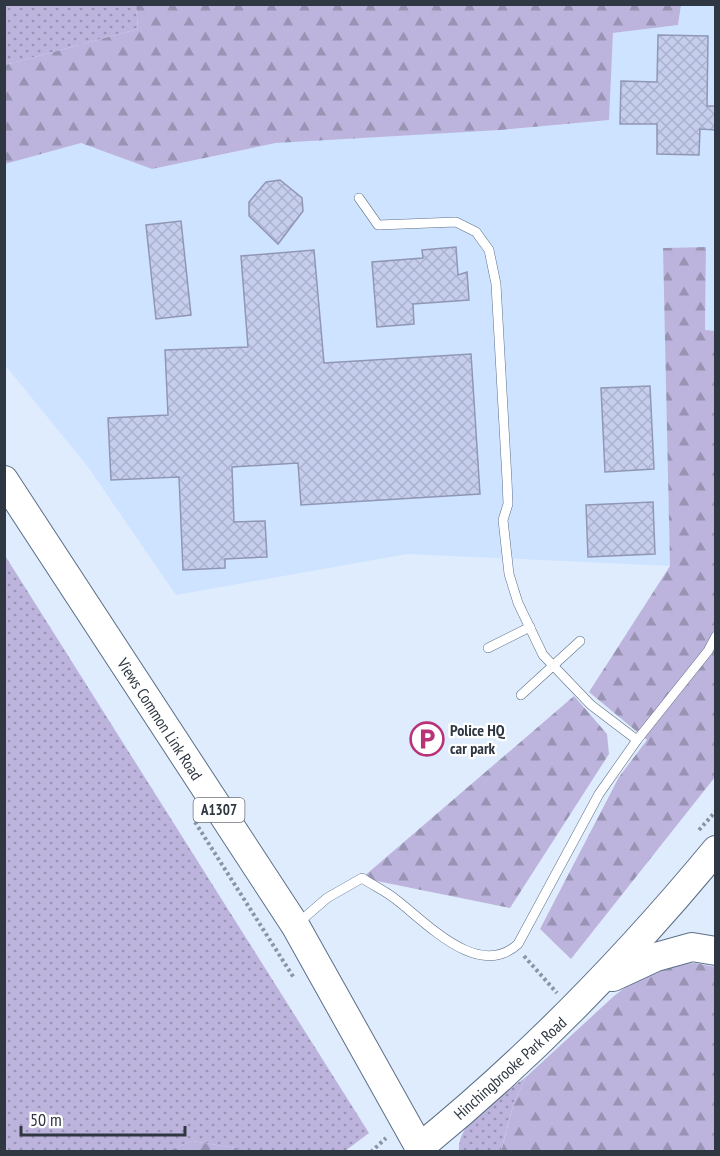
<svg xmlns="http://www.w3.org/2000/svg" width="720" height="1156" font-family="'PT Sans Narrow',sans-serif">
	<defs>
		<pattern id="grass-dots" width="8" height="8" patternUnits="userSpaceOnUse" patternTransform="scale(1.5)"><rect width="8" height="8" fill="#bcb4dc"/><path d="M2 2h.1M6 6h.1" fill="none" stroke="#9993b4" stroke-width="1.8" stroke-linecap="round"/></pattern>
		<pattern id="forest-firs" width="22" height="20" patternUnits="userSpaceOnUse" patternTransform="scale(1.5)"><rect width="22" height="20" fill="#bcb4dc"/><path d="M5 1l3.5 6h-7zM16 11l3.5 6h-7z" fill="#9993b4"/></pattern>
		<pattern id="building-cross-hatch" width="8" height="8" patternUnits="userSpaceOnUse" patternTransform="scale(1.5)"><rect width="8" height="8" fill="#c6ceee"/><path d="M0 0l8 8M0 8l8-8" fill="none" stroke="#aab2cd"/></pattern>
	</defs>
	<rect width="100%" height="100%" fill="#dfecfd"/>
	<!-- built -->
	<polygon fill="#cee3ff" points="681,5 715,5 715,331 705,330 706,247 664,248 670,566 407,554 176,595 88,467 5,365 5,164 81,143 152,169 276,143 608,120 613,33 678,25"/>
	<!-- grass -->
	<g fill="url(#grass-dots)">
		<polygon points="5,5 136,5 138,29 5,65"/>
		<polygon points="4,554 369,1133 345,1151 237,1151 236,1148 192,1141 168,1151 5,1151"/>
		<path d="M526 1077 514 1102 501 1151H459C457 1119 504 1094 526 1077Z"/>
	</g>
	<!-- forest -->
	<g fill="url(#forest-firs)">
		<polygon points="136,5 136,4 681,5 678,25 613,33 609,120 500,130 276,143 152,169 81,143 5,164 5,65 138,29"/>
		<polygon points="706,247 705,330 716,331 715,777 571,959 540,929 619,777 647,740 589,692 670,566 663,248"/>
		<polygon points="574,696 607,734 609,754 510,908 362,878"/>
		<polygon points="695,963 715,967 715,1151 501,1152 514,1102 526,1077 614,996 639,977 677,964"/>
		<polygon points="192,1141 236,1148 237,1151 168,1151"/>
	</g>
	<!-- building -->
	<g fill="url(#building-cross-hatch)" stroke="#9097b5" stroke-width="1.5">
		<polygon points="658,35 708,36 707,106 716,106 716,130 700,129 699,155 657,154 657,124 620,124 621,81 657,82"/>
		<polygon points="280,180 302,198 303,211 278,244 249,216 249,202 266,182"/>
		<polygon points="181,221 191,315 156,319 146,225"/>
		<polygon points="456,247 458,275 467,272 469,300 413,304 414,324 377,327 372,262 423,258 422,250"/>
		<polygon points="314,250 324,363 471,354 480,494 301,505 298,463 232,467 234,522 265,521 267,557 225,559 225,568 183,570 179,477 111,480 108,418 168,415 165,350 248,347 241,256"/>
		<polygon points="650,386 654,469 605,472 601,388"/>
		<polygon points="653,502 655,554 588,557 586,505"/>
	</g>
	<g fill="none" stroke-linecap="round" stroke-linejoin="round">
		<defs>
			<g id="lane">
				<polyline points="488,648 530,627"/>
				<polyline points="521,695 580,641"/>
				<polyline points="637,740 708,651 716,636"/>
				<path d="M297 924 327 898 362 878C372 885 384 890 394 898 425 921 478 981 518 944L599 794 637 740 591 705 543 655 518 603 509 574 503 520 508 504 507 480 496 284 489 250 476 232 456 222 378 225 359 198"/>
			</g>
			<g id="primary">
				<polyline points="4,480 295,925 422,1152"/>
				<polyline points="613,977 656,957 692,947 716,951"/>
				<path d="M419 1148C530 1058 625 960 716 850"/>
			</g>
		</defs>
		<!-- lane casing -->
		<use href="#lane" stroke="#5c6f88" stroke-width="10"/>
		<!-- primary casing -->
		<use href="#primary" stroke="#5c6f88" stroke-width="30"/>
		<!-- path -->
		<g stroke="#8a95a3" stroke-width="4" stroke-dasharray="3 3" stroke-linecap="butt">
			<polyline points="195,822 294,978"/>
			<polyline points="699,830 716,811"/>
			<polyline points="524,956 557,993"/>
			<polyline points="371,1152 386,1138"/>
		</g>
		<!-- lane -->
		<use href="#lane" stroke="#fff" stroke-width="9"/>
		<!-- primary -->
		<use href="#primary" stroke="#fff" stroke-width="28"/>
	</g>
	<!-- icons -->
	<defs>
		<symbol id="parking-ring" viewBox="-11 -11 22 22"><circle r="9.5" fill="#fff" stroke="#b83378" stroke-width="1.5"/><path d="M-3.5-5.5H1a3.5 3.5 0 0 1 0 7H-1V5.5H-3.5ZM-1-3.4V-.6H.8a1.4 1.4 0 0 0 0-2.8Z" fill="#b83378"/></symbol>
	</defs>
	<g fill-rule="evenodd">
		<use href="#parking-ring" x="408" y="720" width="38" height="38"/>
	</g>
	<g text-anchor="middle" stroke-width="4.5" stroke-linejoin="round" paint-order="stroke">
		<!-- shield labels -->
		<rect fill="#fff" stroke="#6d737b" stroke-width="1.5" x="193.5" y="798" width="51" height="24" rx="4.5"/>
		<g font-size="15" font-weight="bold" fill="#2e3742">
			<text x="219" y="815">A1307</text>
		</g>
		<!-- street labels -->
		<g font-size="16" fill="#2e3742" stroke="#fff">
			<text transform="translate(160 719) rotate(57)" y="6">Views Common Link Road</text>
			<text transform="translate(510 1068) rotate(-42)" y="6">Hinchingbrooke Park Road</text>
		</g>
		<!-- poi labels -->
		<g font-size="16" font-weight="bold" fill="#2e3742" stroke="#fff" text-anchor="start">
			<text x="450" y="736">Police HQ<tspan x="450" dy="18">car park</tspan></text>
		</g>
	</g>
	<!-- border -->
	<rect width="720" height="1156" fill="none" stroke="#2e3742" stroke-width="12"/>
	<!-- scale -->
	<path d="M21 1126v9h164v-9" fill="none" stroke="#2e3742" stroke-width="3"/>
	<text x="30" y="1126" font-size="18" fill="#2e3742" stroke="#ffffff" stroke-width="4.5" paint-order="stroke">50 m</text>
</svg>
